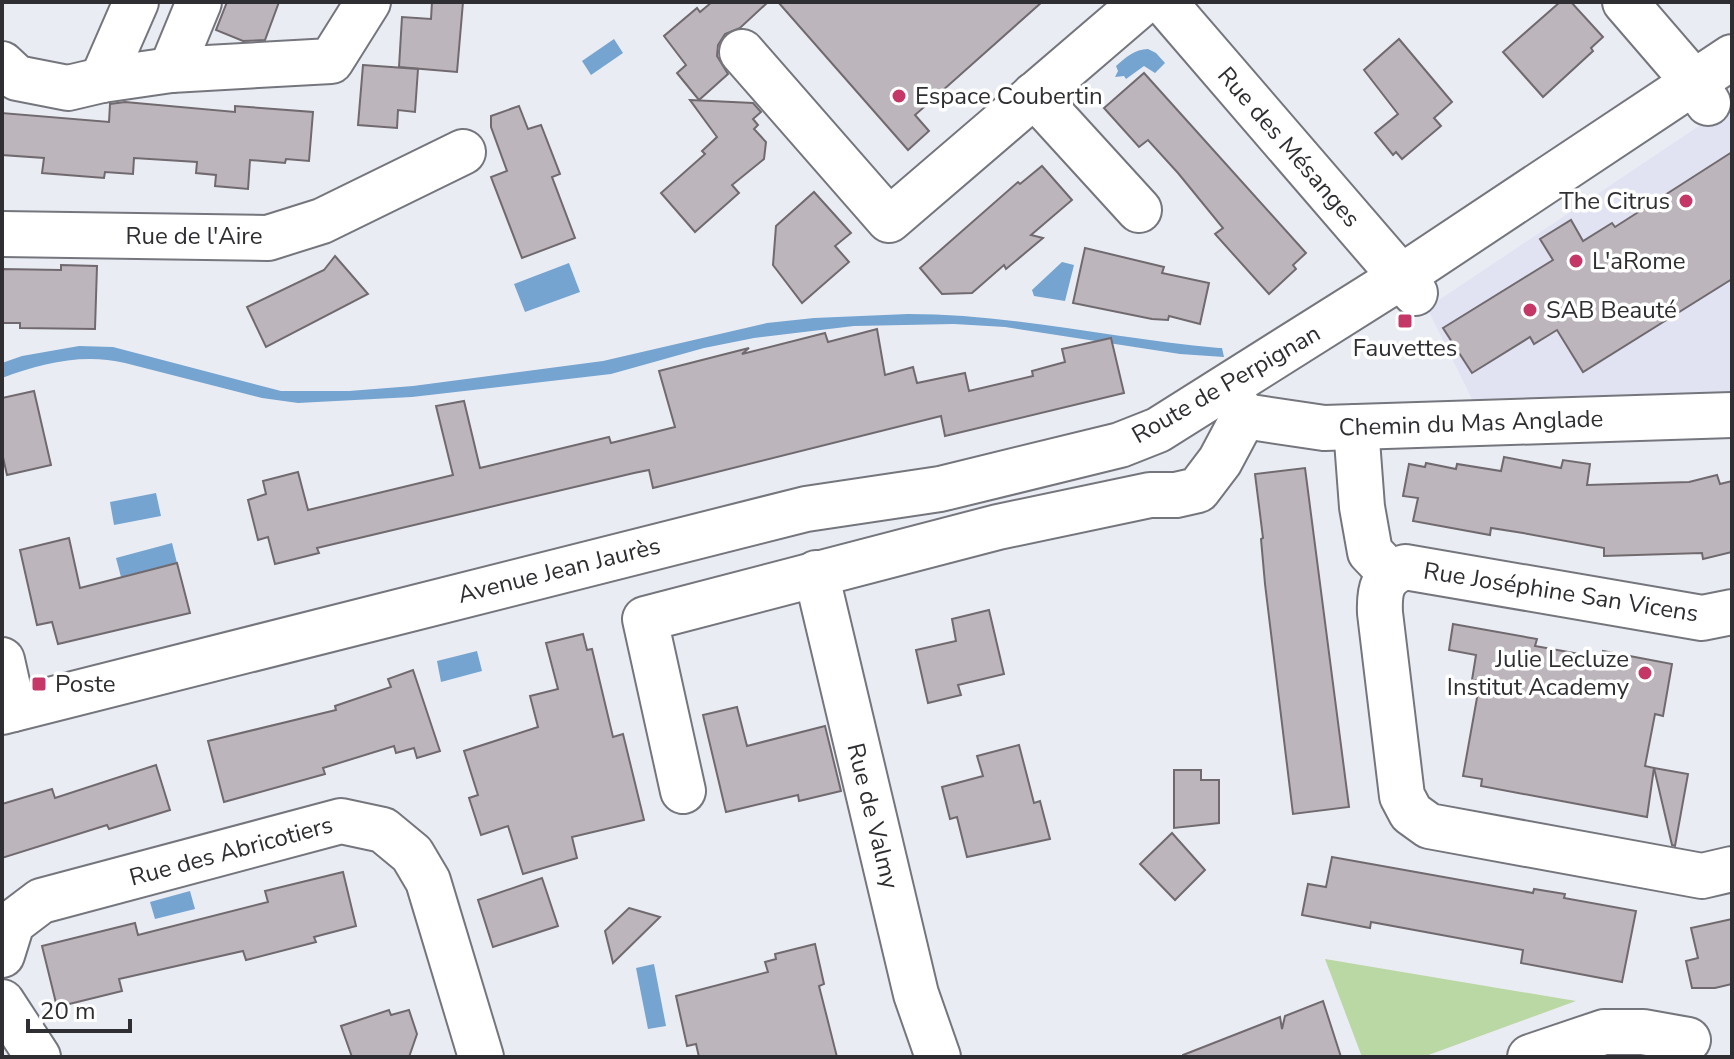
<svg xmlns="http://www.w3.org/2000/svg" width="1734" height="1059" font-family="'Nunito Sans',sans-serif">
	<rect width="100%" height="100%" fill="#eaecf4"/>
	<!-- built -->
	<polygon fill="#e1e3f3" points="1732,104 1732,395 1474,403 1427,308"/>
	<!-- green -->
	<polygon fill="#bad8a3" points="1325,959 1576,1001 1423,1057 1362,1057"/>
	<!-- water -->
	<g fill="#74a4cf">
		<polygon points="614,39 623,53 591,75 582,61"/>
		<path d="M1148 49 1156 53 1165 63 1155 73 1144 66 1126 79 1124 76 1115 77 1118 71 1116 66C1125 58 1135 49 1148 49Z"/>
		<polygon points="1062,262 1074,265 1065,301 1034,296 1032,290"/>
		<polygon points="569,263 580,292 525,312 514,284"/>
		<path d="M908 314C1013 314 1115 339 1219 348H1222L1224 357 1180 354 1005 327 954 324 854 326 754 338 704 348 611 374 412 397 298 403 262 398 125 363C83 353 42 363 2 378V363L22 356 79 346 113 347 281 391H349L413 386 603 361 767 323 814 318Z"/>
		<polygon points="156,493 161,516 114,525 110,502"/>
		<polygon points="172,543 177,563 121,577 116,558"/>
		<polygon points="477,651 482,671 441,682 437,661"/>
		<polygon points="190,891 195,909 155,919 150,902"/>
		<polygon points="654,964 666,1026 648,1029 636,968"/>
	</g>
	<!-- building -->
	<g fill="#bcb5bb" stroke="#706a6f" stroke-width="2">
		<polygon points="227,2 279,2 265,40 243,41 216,30"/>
		<polygon points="432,2 463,2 457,72 399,67 402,17 431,19"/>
		<polygon points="712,2 768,2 740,28 725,34 718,45 717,56 728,74 699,100 677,73 686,65 664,36 697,8 700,12"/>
		<polygon points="778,2 1042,2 915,115 929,131 908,150"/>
		<polygon points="1560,2 1571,2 1603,37 1591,48 1593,51 1543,97 1503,52"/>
		<polygon points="1399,39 1452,102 1434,118 1441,126 1402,159 1396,152 1393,155 1375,133 1398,114 1364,70"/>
		<polygon points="363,65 418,69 415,112 398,110 397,128 358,125"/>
		<polygon points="1144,73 1306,253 1293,265 1296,269 1269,294 1215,234 1223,228 1178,173 1148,140 1139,147 1104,108"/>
		<polygon points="690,100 753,103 761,112 753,119 758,125 754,129 766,142 764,159 732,185 739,193 695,232 661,193 705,154 702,151 717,137"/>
		<polygon points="125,102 235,112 235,106 313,112 309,161 286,159 285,163 250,160 248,189 215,186 216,175 196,173 197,162 134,158 133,174 105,172 104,178 42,173 44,158 2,155 2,113 109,122 110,104"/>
		<polygon points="519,106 528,129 541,125 560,174 552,177 575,238 522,258 491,177 507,171 491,127 491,116"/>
		<polygon points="1732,152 1732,279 1583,372 1557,330 1534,344 1530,337 1472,373 1443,328 1553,260 1540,239 1571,220 1583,241 1612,223 1615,227"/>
		<polygon points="1042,166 1072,200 1031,235 1043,238 1006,269 1004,265 972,293 942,294 920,268 1018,182 1020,184"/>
		<polygon points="814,192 851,233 835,246 849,262 802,303 773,265 776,226"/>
		<polygon points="1085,248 1164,267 1162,273 1209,283 1200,324 1169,316 1168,320 1152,319 1073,303"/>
		<polygon points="335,256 368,294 266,347 247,307 324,270"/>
		<polygon points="61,265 97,266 95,329 20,328 20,323 2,323 2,269 61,270"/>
		<polygon points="877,329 885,375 913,367 917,383 965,373 969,391 1033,376 1032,371 1065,362 1062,349 1111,338 1124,393 945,436 941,416 653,488 649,470 634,473 317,548 319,553 275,564 268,537 258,540 248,500 266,494 263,481 298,472 308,510 453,475 436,406 464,401 480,468 609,437 611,443 675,427 659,371 749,348 742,354 825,333 828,342"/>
		<polygon points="34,391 51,465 7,475 2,453 2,398"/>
		<polygon points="1504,457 1561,468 1563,460 1590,464 1587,485 1689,482 1717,475 1720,484 1732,481 1732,552 1703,559 1702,553 1604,556 1604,548 1523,533 1491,528 1490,535 1413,521 1418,498 1403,496 1409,464 1425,467 1426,463 1456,469 1457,464 1501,471"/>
		<polygon points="1305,468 1349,807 1293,814 1265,584 1261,539 1263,538 1255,474"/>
		<polygon points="69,538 80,588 177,563 190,613 58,644 52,622 37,625 20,550"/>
		<polygon points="989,610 1004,674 958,685 961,695 928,703 916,650 956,641 952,619"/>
		<polygon points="1453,624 1537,639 1535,646 1602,658 1603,651 1672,664 1663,716 1655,714 1645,766 1654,768 1647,817 1481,786 1482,779 1463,776 1480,681 1472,680 1476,655 1449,650"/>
		<polygon points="583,634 587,650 592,649 613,737 623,734 644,820 572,837 577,858 523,874 508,826 481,835 469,798 478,795 464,751 538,727 530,696 558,689 546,643"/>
		<polygon points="413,670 440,751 417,758 414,748 396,753 394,746 323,768 325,774 224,802 208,741 336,710 335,706 391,687 388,679"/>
		<polygon points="737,707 747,746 825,726 841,791 799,801 798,795 726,812 703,715"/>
		<polygon points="1019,745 1034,803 1040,801 1050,839 967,857 957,817 950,819 942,787 983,776 977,756"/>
		<polygon points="156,765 170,810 109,829 107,825 2,858 2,804 52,789 55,798"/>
		<polygon points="1654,768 1688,774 1675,846 1672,845"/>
		<polygon points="1174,770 1201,770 1201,780 1219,780 1219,823 1174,828"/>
		<polygon points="1172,833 1205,870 1175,900 1140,864"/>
		<polygon points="1332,857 1533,893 1534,889 1565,894 1564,898 1636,911 1622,982 1521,963 1523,950 1371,922 1370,928 1302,915 1308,884 1326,887"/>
		<polygon points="343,872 356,926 314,937 316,942 246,960 243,951 119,979 122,991 57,1007 42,946 135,923 138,935 268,902 265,891"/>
		<polygon points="542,878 558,926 493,947 478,900"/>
		<polygon points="629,908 660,917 613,963 605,931"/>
		<polygon points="1732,919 1732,984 1715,988 1692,988 1686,961 1698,958 1691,928"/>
		<polygon points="815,944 824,984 819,986 837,1057 699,1057 696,1044 687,1046 676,996 768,972 765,962 776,959 775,954"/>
		<polygon points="1323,1001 1341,1057 1183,1057 1183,1055 1280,1017 1282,1029 1285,1016"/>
		<polygon points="389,1010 391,1015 409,1010 417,1034 409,1057 352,1057 341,1026"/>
	</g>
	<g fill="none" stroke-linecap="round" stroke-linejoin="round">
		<defs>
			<g id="minor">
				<polyline points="1164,2 1415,293"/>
				<polyline points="1625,2 1694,82 1708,103"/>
				<polyline points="742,52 889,220 1143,2"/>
				<polyline points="2,64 17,78 68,88 102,80 171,70 331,61 368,2"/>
				<polyline points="171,70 199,2"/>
				<polyline points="102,80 136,2"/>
				<polyline points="1034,95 1139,210"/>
				<polyline points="2,234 268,238 322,221 463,152"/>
				<polyline points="1228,392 1244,416 1324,428 1732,415"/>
				<polyline points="1356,427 1362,507 1370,552 1390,573"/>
				<polyline points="816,573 916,994 938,1057"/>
				<path d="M1732 612 1702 618 1405 567C1382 576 1379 589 1380 613L1402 796 1411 813 1429 826 1702 876 1732 869"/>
				<polyline points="2,660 13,709"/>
				<polyline points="2,712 806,509 940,489 1120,445 1158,430 1401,277 1732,57"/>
				<polyline points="683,791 645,619 998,527 1150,495 1176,495 1198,490 1220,461 1244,416"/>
				<polyline points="2,955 12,923 41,901 341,821 383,830 412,854 428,881 481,1057"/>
				<polyline points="2,1002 38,1057"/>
				<polyline points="1530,1057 1604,1032 1643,1032 1688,1040"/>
			</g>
		</defs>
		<!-- minor casing -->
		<use href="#minor" stroke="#75767d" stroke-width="48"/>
		<!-- minor -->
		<use href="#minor" stroke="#fff" stroke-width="44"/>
	</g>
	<!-- markers -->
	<g fill="#c43766" stroke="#fff" stroke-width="3">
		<circle cx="899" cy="96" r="8"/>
		<circle cx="1686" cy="201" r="8"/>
		<circle cx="1576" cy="261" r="8"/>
		<circle cx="1530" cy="310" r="8"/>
		<rect x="1397" y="313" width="16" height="16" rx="4"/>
		<circle cx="1645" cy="673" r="8"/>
		<rect x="31" y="676" width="16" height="16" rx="4"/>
	</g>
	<g text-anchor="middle" stroke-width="7" stroke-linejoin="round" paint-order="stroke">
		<!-- poi labels -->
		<g font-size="24" fill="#2f2f33" stroke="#fff" text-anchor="start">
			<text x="915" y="104">Espace Coubertin</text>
			<text x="1670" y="209" text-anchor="end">The Citrus</text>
			<text x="1592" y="269">L'aRome</text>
			<text x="1546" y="318">SAB Beauté</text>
			<text x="1405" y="356" text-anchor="middle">Fauvettes</text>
			<text x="1629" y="667" text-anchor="end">Julie Lecluze<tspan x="1629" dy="28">Institut Academy</tspan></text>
			<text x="55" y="692">Poste</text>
		</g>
		<!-- street labels -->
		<g font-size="24" fill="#2f2f33" stroke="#fff">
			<text transform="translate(1289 147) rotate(49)" y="8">Rue des Mésanges</text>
			<text x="194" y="244">Rue de l'Aire</text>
			<text transform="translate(1226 384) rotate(-30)" y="8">Route de Perpignan</text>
			<text transform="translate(1471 423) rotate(-2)" y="8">Chemin du Mas Anglade</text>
			<text transform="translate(559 570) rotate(-14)" y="8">Avenue Jean Jaurès</text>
			<text transform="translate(1561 592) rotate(9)" y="8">Rue Joséphine San Vicens</text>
			<text transform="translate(873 816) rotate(76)" y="8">Rue de Valmy</text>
			<text transform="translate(231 851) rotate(-15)" y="8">Rue des Abricotiers</text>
		</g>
	</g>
	<!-- border -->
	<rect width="1734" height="1059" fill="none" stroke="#2f2f33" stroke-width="8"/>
	<!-- scale -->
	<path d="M28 1019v12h102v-12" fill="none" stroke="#2f2f33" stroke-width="4"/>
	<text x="40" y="1019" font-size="24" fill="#2f2f33" stroke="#ffffff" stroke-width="6" paint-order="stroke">20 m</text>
</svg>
